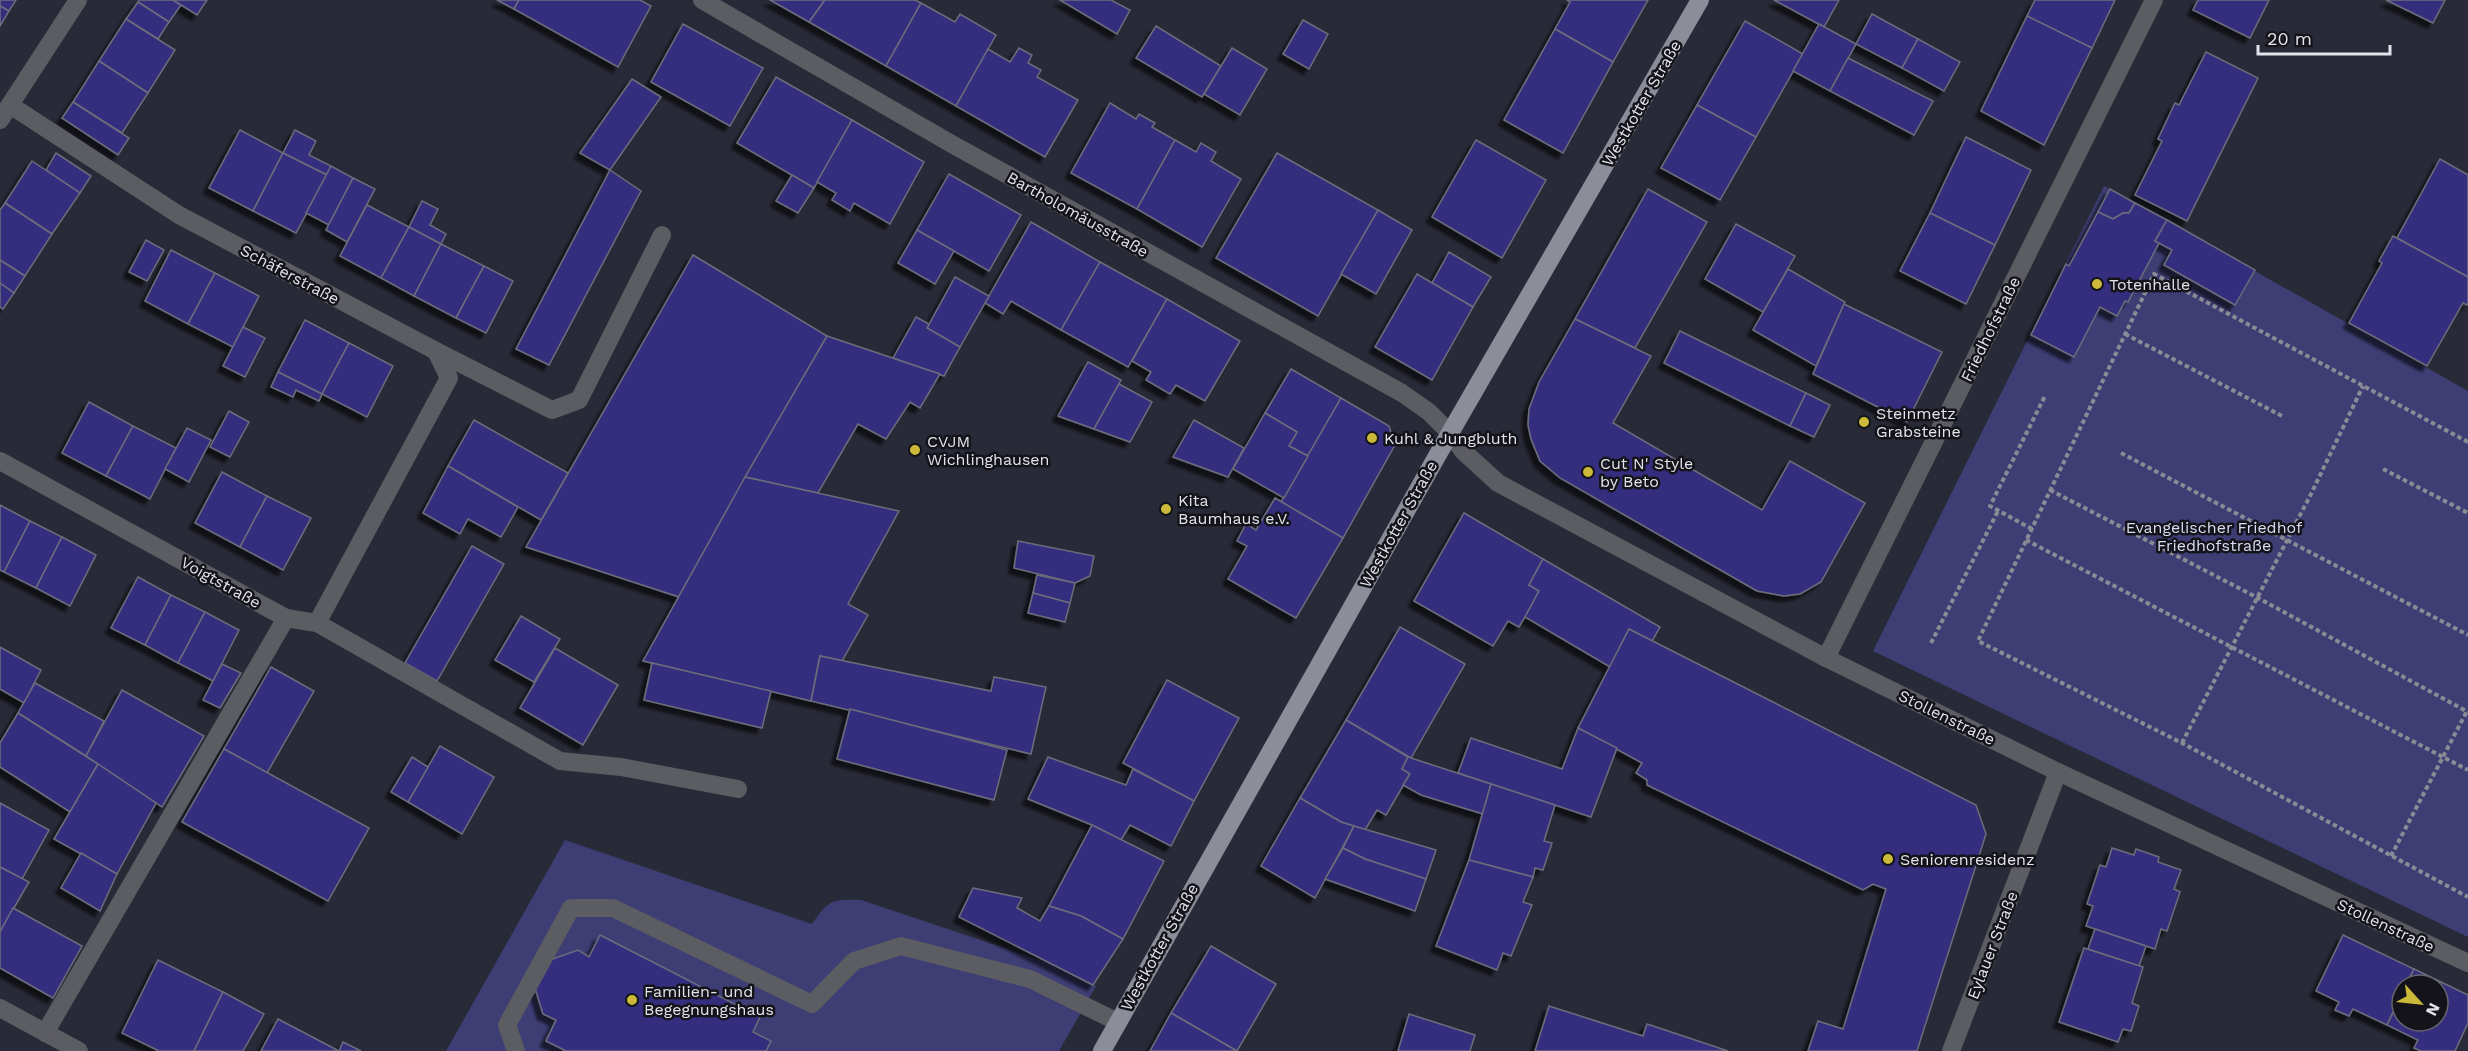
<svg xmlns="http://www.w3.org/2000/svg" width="2468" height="1051" font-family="'Work Sans',sans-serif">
	<defs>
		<filter id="shadow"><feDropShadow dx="-5.5" dy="5.5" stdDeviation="1.5" flood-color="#0009"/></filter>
	</defs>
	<rect width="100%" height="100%" fill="#292a37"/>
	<!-- green -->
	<g fill="#3e3e75">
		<polygon points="2104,186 2468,391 2468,937 1873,651"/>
		<path d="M565 840 812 924C829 900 831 899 861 900L1049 963 1096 986 1059 1051H446Z"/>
	</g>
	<!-- building -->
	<g fill="#362f7f" stroke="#6c6d7b" stroke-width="1.5" filter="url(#shadow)">
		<polygon points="0,0 16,0 9,11 0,6"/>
		<polygon points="139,0 173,0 181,5 169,22 138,2"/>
		<polygon points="173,0 207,0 197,15"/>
		<polygon points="497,0 519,0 514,9"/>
		<polygon points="519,0 640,0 651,6 618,67 514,9"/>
		<polygon points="770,0 825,0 809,22"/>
		<polygon points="825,0 915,0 921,3 886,66 809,22"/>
		<polygon points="1060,0 1111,0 1130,10 1117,34"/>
		<polygon points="1567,0 1648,0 1613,62 1555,29 1570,2"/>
		<polygon points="1774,0 1839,0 1824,27"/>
		<polygon points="2035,0 2115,0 2092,48 2027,16"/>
		<polygon points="2198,0 2269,0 2250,38 2193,10"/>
		<polygon points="2386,0 2445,0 2433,23"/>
		<polygon points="138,2 169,22 158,39 126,19"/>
		<polygon points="921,3 955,22 960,14 996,35 956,106 886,66"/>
		<polygon points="0,6 9,11 0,26"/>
		<polygon points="1872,14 1918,39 1902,68 1856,44"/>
		<polygon points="2027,16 2092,48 2044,145 1981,111"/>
		<polygon points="126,19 175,50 148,93 99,61"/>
		<polygon points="1303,20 1328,34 1309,69 1283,54"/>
		<polygon points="1745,21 1803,54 1756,137 1697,105"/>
		<polygon points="683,24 763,68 730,126 651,82"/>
		<polygon points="1819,24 1856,44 1830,91 1793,71"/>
		<polygon points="1156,26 1221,66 1202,97 1136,58"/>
		<polygon points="1555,29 1613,62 1563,153 1504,120"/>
		<polygon points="1918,39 1960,62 1944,91 1902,68"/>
		<polygon points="1019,48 1032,55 1028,63 1041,70 1037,77 1078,100 1045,157 956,106 988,49 1010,62"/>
		<polygon points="1232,48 1267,69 1240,115 1204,94"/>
		<polygon points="2206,52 2258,78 2187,221 2135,195 2162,141 2158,139 2175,103 2179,105"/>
		<polygon points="1848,58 1933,101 1914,135 1830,91"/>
		<polygon points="99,61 148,93 122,133 73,102"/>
		<polygon points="776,77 852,120 814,188 737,143"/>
		<polygon points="632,79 661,97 610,170 580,153"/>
		<polygon points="73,102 129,138 118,155 62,118"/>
		<polygon points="1110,103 1136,119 1139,114 1155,123 1152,127 1175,140 1137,209 1071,173"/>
		<polygon points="1697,105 1756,137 1720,200 1661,168"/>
		<polygon points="852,120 924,162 890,224 854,203 850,211 832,200 836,193 817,182"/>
		<polygon points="240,130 283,153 253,211 209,188"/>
		<polygon points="295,130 316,141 309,155 331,166 327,175 283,153"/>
		<polygon points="1966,137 2031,170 1995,245 1930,213"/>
		<polygon points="1175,140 1196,152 1201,143 1216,152 1211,161 1241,179 1202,247 1137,209"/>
		<polygon points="1476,140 1546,180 1502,258 1432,217"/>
		<polygon points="56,153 91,176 80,193 46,170"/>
		<polygon points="283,153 327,175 296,233 253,211"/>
		<polygon points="1277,153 1378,210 1318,316 1216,258"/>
		<polygon points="2440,159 2468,175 2468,277 2397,238"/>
		<polygon points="32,161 80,193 52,234 5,203"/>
		<polygon points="331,166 353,178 329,225 306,213"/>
		<polygon points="610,170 641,191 549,365 516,349"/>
		<polygon points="949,174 1021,215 989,271 917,230"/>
		<polygon points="792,175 814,188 798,213 776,201"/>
		<polygon points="353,178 375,189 347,242 326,230"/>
		<polygon points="1648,189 1707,222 1635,348 1575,319"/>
		<polygon points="2110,189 2135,203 2129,213 2123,213 2113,219 2098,212"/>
		<polygon points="422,201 438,209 430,225 446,234 441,244 409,227"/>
		<polygon points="5,203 52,234 25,276 0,260 0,210"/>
		<polygon points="2135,203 2167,220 2155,241 2159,243 2128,302 2125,301 2117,316 2100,307 2074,357 2031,335 2066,264 2069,266 2098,212 2113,219 2123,213 2129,213"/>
		<polygon points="367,205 409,227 381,278 340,256"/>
		<polygon points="1378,210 1412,230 1376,294 1341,274"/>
		<polygon points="1930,213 1995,245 1966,304 1900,271"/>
		<polygon points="2167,220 2255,270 2235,305 2164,265 2172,250 2155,241"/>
		<polygon points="1031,222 1100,262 1061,330 1011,301 1003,314 985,303"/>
		<polygon points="1736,224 1795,256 1763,312 1705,279"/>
		<polygon points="409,227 441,244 414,296 381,278"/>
		<polygon points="917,230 954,251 935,284 898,263"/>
		<polygon points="2393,236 2468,277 2468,303 2467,305 2463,303 2427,366 2349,323 2382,263 2379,261"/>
		<polygon points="146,240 164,250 147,281 129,272"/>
		<polygon points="441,244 484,266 456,318 414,296"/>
		<polygon points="171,250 215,273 188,324 145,301"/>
		<polygon points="1449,252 1491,277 1473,307 1432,283"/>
		<polygon points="693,255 827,336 679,597 526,547"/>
		<polygon points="0,260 25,276 14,293 0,283"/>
		<polygon points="1100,262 1167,299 1128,367 1061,330"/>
		<polygon points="484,266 513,281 486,333 456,318"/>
		<polygon points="1788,269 1845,302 1816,366 1753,330"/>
		<polygon points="215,273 259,296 233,347 188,324"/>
		<polygon points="1417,274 1473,307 1432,380 1375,347"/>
		<polygon points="955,277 989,296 960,347 927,328"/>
		<polygon points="0,283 14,293 3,309 0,307"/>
		<polygon points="1167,299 1240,341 1205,401 1176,385 1170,394 1146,380 1151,372 1132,361"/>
		<polygon points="1844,304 1942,352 1907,422 1813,374"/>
		<polygon points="916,317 929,324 927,328 960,347 944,376 893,358"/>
		<polygon points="1575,319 1651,356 1613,423 1762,510 1790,461 1865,503 1821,582 1800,594 1784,596 1757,591 1560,478 1540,461 1531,439 1528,425 1529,409 1539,382"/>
		<polygon points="305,320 349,343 322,394 278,372"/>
		<polygon points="243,327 265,338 245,377 223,366"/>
		<polygon points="1680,331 1806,393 1790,426 1664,363"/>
		<polygon points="827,336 940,374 920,408 910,402 886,439 858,424 818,493 745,477"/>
		<polygon points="349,343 393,366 367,417 322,394"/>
		<polygon points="1088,362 1121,380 1094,429 1058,416"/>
		<polygon points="1291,369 1341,398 1308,456 1289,446 1297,432 1265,413"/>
		<polygon points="278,372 322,394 319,401 296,390 293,397 271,387"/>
		<polygon points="1119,384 1152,402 1130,442 1094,429"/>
		<polygon points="1806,393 1830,405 1814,437 1790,426"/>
		<polygon points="1341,398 1389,426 1395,445 1343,538 1281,502"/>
		<polygon points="89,402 133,426 106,476 62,453"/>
		<polygon points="229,411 249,422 230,457 210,447"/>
		<polygon points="1265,413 1297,432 1289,446 1308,456 1284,498 1233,469"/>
		<polygon points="474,420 568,473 541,520 448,466"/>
		<polygon points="1194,420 1244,448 1228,477 1173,457"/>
		<polygon points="133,426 176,448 150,499 106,476"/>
		<polygon points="187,428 211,440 189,482 165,469"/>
		<polygon points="448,466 518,507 501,537 468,519 460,534 423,513"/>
		<polygon points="222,472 267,496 240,547 195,523"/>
		<polygon points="745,477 899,511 848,604 868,615 842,661 820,656 811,701 643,661"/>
		<polygon points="267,496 311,518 283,570 240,547"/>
		<polygon points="1275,498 1343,538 1296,618 1228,579 1247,546 1237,541 1246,524 1256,530"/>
		<polygon points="0,505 30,521 4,572 0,570"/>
		<polygon points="1464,513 1543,559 1529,585 1539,591 1525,617 1519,627 1508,621 1493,646 1414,601"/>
		<polygon points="30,521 62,537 36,588 4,572"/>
		<polygon points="62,537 96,555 70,606 36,588"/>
		<polygon points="1018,541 1094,556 1090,576 1075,583 1014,568"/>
		<polygon points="472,546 504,564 437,681 405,663"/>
		<polygon points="1543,559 1660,627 1652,641 1629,629 1610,667 1525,617 1539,591 1529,585"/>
		<polygon points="1037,575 1075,583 1070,603 1033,593"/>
		<polygon points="138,577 171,595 145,645 111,628"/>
		<polygon points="1033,593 1070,603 1065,622 1028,613"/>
		<polygon points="171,595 205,612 178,663 145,645"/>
		<polygon points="205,612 239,630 213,681 178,663"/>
		<polygon points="521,616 560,639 534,682 495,660"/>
		<polygon points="1400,627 1465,664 1411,758 1346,720"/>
		<polygon points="1629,629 1976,805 1986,834 1917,1051 1808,1051 1818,1021 1843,1029 1886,889 1873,884 1863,890 1647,785 1647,780 1636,773 1642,763 1578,728"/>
		<polygon points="0,647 41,670 24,703 0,689"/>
		<polygon points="555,648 618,685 583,745 520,708"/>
		<polygon points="820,656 991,691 994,677 1046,687 1031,754 811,701"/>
		<polygon points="652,663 771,691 762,728 644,700"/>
		<polygon points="222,664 241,673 220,708 203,700"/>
		<polygon points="271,667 314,691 267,773 224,749"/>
		<polygon points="1167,680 1239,718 1194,801 1123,763"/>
		<polygon points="35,683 104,721 86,756 18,713"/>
		<polygon points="122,690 204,736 162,807 86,756"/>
		<polygon points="850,709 1007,750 994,800 837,759"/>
		<polygon points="18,713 98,764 70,812 0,767 0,743"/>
		<polygon points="1346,720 1408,757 1402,769 1410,774 1386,815 1377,810 1365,830 1341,822 1300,798"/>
		<polygon points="1578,728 1617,748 1591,817 1458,773 1471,738 1562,769"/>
		<polygon points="440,746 494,777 462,834 408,802"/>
		<polygon points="224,749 369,828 328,901 182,822"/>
		<polygon points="412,757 428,767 408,802 391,792"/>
		<polygon points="1048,757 1126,785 1133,769 1194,801 1171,846 1130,825 1121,840 1092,825 1028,799"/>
		<polygon points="1408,757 1491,784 1483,814 1421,795 1403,785 1410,774 1402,769"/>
		<polygon points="98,764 156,803 117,874 54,839"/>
		<polygon points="1491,784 1555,805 1544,841 1552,843 1543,870 1535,868 1533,877 1469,860"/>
		<polygon points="1300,798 1341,822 1354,826 1315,898 1261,866"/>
		<polygon points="0,803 49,830 22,879 0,867"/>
		<polygon points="1092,825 1164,861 1123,939 1081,916 1049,906"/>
		<polygon points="1354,826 1436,850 1426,879 1365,859 1343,848"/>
		<polygon points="1343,848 1365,859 1426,879 1415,911 1325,879"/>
		<polygon points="2112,848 2134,855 2136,849 2159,857 2158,862 2181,870 2174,889 2180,892 2167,931 2161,929 2155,949 2086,926 2093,906 2087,904 2100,865 2106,867"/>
		<polygon points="81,853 117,874 100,911 61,888"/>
		<polygon points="1469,860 1533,877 1523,902 1532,905 1511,956 1503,953 1497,970 1436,946"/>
		<polygon points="0,867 29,882 0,932"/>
		<polygon points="973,888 1022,898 1017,908 1040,921 1049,906 1081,916 1123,939 1093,985 959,917"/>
		<polygon points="13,908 82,946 53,998 0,968 0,932"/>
		<polygon points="2095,929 2146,946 2139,966 2088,949"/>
		<polygon points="600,935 760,1017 753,1032 771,1041 766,1051 566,1051 546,1041 556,1020 543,1014 534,985 547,961 578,950 589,957"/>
		<polygon points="2343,935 2414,969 2406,985 2402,985 2402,994 2387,1025 2353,1009 2349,1016 2335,1010 2339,1002 2316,991"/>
		<polygon points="1211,946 1276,984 1237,1051 1171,1013"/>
		<polygon points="2084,948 2143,967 2132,1003 2139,1006 2131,1031 2123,1029 2118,1042 2059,1022"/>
		<polygon points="158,960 223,992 194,1051 159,1051 122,1033"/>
		<polygon points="2414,969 2468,995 2468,1023 2455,1051 2421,1051 2414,1048 2418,1040 2387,1025 2402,994 2402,1021 2438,1021 2438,985 2406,985"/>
		<polygon points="223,992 264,1014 243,1051 194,1051"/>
		<polygon points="1549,1006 1643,1036 1647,1024 1728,1051 1535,1051"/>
		<polygon points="1171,1013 1237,1051 1150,1051"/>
		<polygon points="1409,1014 1475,1035 1470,1051 1398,1051"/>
		<polygon points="278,1019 339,1051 261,1051"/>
		<polygon points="343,1042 361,1051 339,1051"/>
	</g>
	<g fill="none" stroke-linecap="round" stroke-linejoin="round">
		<!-- path -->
		<g stroke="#8a8b95" stroke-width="4" stroke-dasharray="4.5 3" stroke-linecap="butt">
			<polyline points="2125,334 2284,417"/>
			<polyline points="2468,442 2154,274 1978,641 2182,743 2468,897"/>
			<polyline points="2121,453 2468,635"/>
			<polyline points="2383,469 2468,513"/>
			<polyline points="2050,490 2258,598 2468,712"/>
			<polyline points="2032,529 1990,506 2045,396"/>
			<polyline points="2026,540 2468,770"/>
			<polyline points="1931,643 1998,511"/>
			<polyline points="2182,743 2310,496 2363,386"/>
			<polyline points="2391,856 2467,711"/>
		</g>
		<!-- minor -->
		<g stroke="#5c5c63" stroke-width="18">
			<polyline points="702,0 950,143 1402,393 1429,412 1450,433 1463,451 1498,483 1826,658 2058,772 2468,963"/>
			<polyline points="0,120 78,0"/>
			<polyline points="436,351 552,410 579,400 662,235"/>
			<polyline points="0,461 286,618 317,623 449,378 436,351 179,215 10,105"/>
			<polyline points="317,623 560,761 621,767 738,789"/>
			<polyline points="1826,658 2154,0"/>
			<polyline points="0,1008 79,1051"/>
			<polyline points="45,1033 286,618"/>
			<polyline points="516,1051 507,1025 571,908 613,908 812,1004 854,961 901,946 1030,979 1118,1022"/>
			<polyline points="1951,1051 2058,772"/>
		</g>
		<!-- major -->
		<polyline stroke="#8b8d99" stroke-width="18" points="1102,1051 1450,433 1700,0"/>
	</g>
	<!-- markers -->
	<g fill="#cbba39" stroke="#131319" stroke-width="2">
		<circle cx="2097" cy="284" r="6"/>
		<circle cx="1864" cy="422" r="6"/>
		<circle cx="1372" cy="438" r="6"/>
		<circle cx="915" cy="450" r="6"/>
		<circle cx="1588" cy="472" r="6"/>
		<circle cx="1166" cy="509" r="6"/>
		<circle cx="1888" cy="859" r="6"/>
		<circle cx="632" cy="1000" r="6"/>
	</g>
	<g text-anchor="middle" stroke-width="5" stroke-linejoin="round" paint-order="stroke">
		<!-- street labels -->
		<g font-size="16" fill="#e2e3eb" stroke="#131319">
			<text transform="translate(1641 103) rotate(-60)" y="6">Westkotter Straße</text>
			<text transform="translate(1078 214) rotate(29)" y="6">Bartholomäusstraße</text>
			<text transform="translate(290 274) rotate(28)" y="6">Schäferstraße</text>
			<text transform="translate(1990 329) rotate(-64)" y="6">Friedhofstraße</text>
			<text transform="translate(1398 524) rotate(-61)" y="6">Westkotter Straße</text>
			<text transform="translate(221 582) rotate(29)" y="6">Voigtstraße</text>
			<text transform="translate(1947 717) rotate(26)" y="6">Stollenstraße</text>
			<text transform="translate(2386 925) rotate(25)" y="6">Stollenstraße</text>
			<text transform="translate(1992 945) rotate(-69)" y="6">Eylauer Straße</text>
			<text transform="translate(1159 947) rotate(-61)" y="6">Westkotter Straße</text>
		</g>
		<!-- poi labels -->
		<g font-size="16" fill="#e2e3eb" stroke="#131319" text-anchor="start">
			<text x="2109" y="290">Totenhalle</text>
			<text x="1876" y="419">Steinmetz<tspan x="1876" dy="18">Grabsteine</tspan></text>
			<text x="1384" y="444">Kuhl &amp; Jungbluth</text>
			<text x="927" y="447">CVJM<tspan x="927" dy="18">Wichlinghausen</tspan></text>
			<text x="1600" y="469">Cut N' Style<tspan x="1600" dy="18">by Beto</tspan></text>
			<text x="1178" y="506">Kita<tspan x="1178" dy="18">Baumhaus e.V.</tspan></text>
			<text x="1900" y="865">Seniorenresidenz</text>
			<text x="644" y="997">Familien- und<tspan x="644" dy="18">Begegnungshaus</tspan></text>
		</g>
		<!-- park labels -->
		<g font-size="16" fill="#dadcf3" stroke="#131319">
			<text x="2214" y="533">Evangelischer Friedhof<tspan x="2214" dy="18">Friedhofstraße</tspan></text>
		</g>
	</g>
	<!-- north arrow -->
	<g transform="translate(2420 1003) rotate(117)"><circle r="28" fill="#131319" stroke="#66666d" stroke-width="1.5"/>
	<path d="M0-4.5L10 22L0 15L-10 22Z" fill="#cbba39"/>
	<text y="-9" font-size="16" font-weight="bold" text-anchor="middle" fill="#e2e3eb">N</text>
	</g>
	<!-- scale -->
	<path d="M2258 45v9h132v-9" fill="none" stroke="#e2e3eb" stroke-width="3"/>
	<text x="2267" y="45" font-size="18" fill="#e2e3eb" stroke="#131319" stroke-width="4.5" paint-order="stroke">20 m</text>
</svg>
